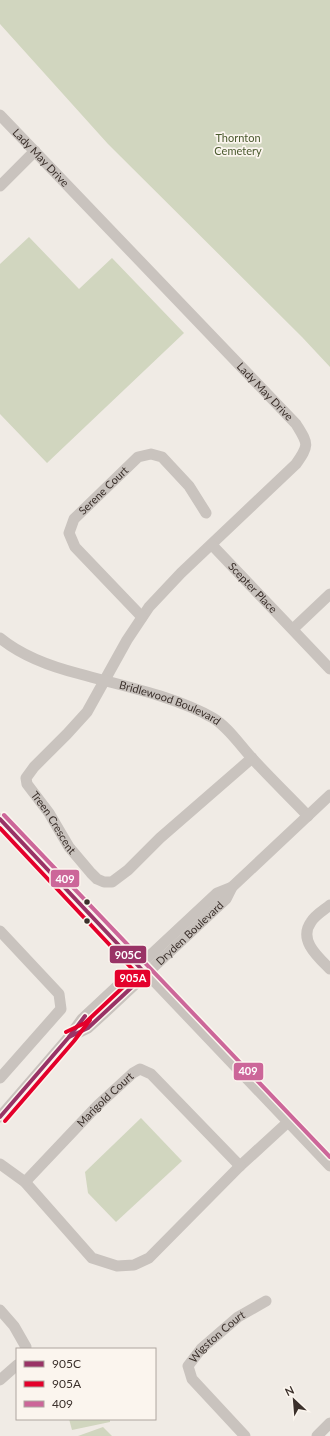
<svg xmlns="http://www.w3.org/2000/svg" width="330" height="1436" font-family="Lato,sans-serif">
	<rect width="100%" height="100%" fill="#f0ebe5"/>
	<!-- green -->
	<g fill="#d1d6bf">
		<polygon points="0,0 330,0 330,367 302,337 108,144 0,24"/>
		<polygon points="29,237 79,289 112,258 184,333 47,463 0,414 0,264"/>
		<polygon points="141,1118 182,1161 116,1222 88,1193 85,1172"/>
		<polygon points="69,1419 110,1419 110,1422 72,1430"/>
		<polygon points="103,1427 112,1436 78,1436"/>
	</g>
	<g fill="none" stroke-linecap="round" stroke-linejoin="round">
		<!-- minor -->
		<g stroke="#c9c3be" stroke-width="11">
			<path id="s1" d="M0 115 296 424C308 444 310 444 296 464L181 573 149 607 127 640 87 712 67 734 34 767 26 778 27 784 49 813 69 847 91 873 97 879 104 882H112L128 870 160 838 252 758"/>
			<polyline points="0,186 35,151"/>
			<path id="s2" d="M212 545 330 669"/>
			<path id="s3" d="M142 617 75 547 69 533 74 519 138 457 151 454 162 457 189 486 206 513"/>
			<polyline points="293,629 330,594"/>
			<path id="s4" d="M0 638C23 657 52 667 80 674 122 686 175 696 213 718 228 727 239 744 251 757 269 777 289 796 308 816"/>
			<polyline points="0,819 330,1166"/>
			<path d="M330 905C324 910 315 915 311 922 298 940 318 957 330 969"/>
			<polyline points="0,931 59,994 61,1009 0,1078"/>
			<path id="s5" d="M69 1037 88 1028 111 1007 226 899 232 887 330 795"/>
			<polyline points="0,1117 69,1037 82,1019 217,893 232,887"/>
			<polyline points="0,1164 25,1182 92,1258 117,1266 134,1265 149,1258 240,1166 288,1122"/>
			<path id="s6" d="M25 1182 97 1106 133 1073 140 1069 151 1074 240 1166"/>
			<polyline points="0,1310 14,1326 26,1347 25,1349"/>
			<polyline points="0,1380 17,1365"/>
			<path id="s7" d="M245 1436 192 1379 188 1366 201 1349 238 1317 266 1301"/>
			<polyline points="317,1436 330,1423"/>
		</g>
		<defs>
			<g id="bus-1">
				<polyline points="0,819 146,974 88,1028 69,1037"/>
				<polyline points="0,1117 69,1037 85,1016"/>
			</g>
			<g id="bus-2">
				<polyline points="0,828 137,974 85,1023 66,1032"/>
				<polyline points="5,1121 74,1041 90,1020"/>
			</g>
			<polyline id="bus-3" points="4,815 330,1157"/>
		</defs>
		<!-- bus-1 casing -->
		<use href="#bus-1" stroke="#fbf5ee" stroke-width="7"/>
		<!-- bus-2 casing -->
		<use href="#bus-2" stroke="#fbf5ee" stroke-width="7"/>
		<!-- bus-3 casing -->
		<use href="#bus-3" stroke="#fbf5ee" stroke-width="7"/>
		<!-- bus-1 -->
		<use href="#bus-1" stroke="#936" stroke-width="4"/>
		<!-- bus-2 -->
		<use href="#bus-2" stroke="#e4002b" stroke-width="4"/>
		<!-- bus-3 -->
		<use href="#bus-3" stroke="#c69" stroke-width="4"/>
	</g>
	<!-- markers -->
	<g fill="#3b302b" stroke="#fbf5ee" stroke-width="1.5">
		<circle cx="87" cy="902" r="3.5"/>
		<circle cx="87" cy="921" r="3.5"/>
	</g>
	<g text-anchor="middle" stroke-width="3.5" stroke-linejoin="round" paint-order="stroke">
		<!-- park labels -->
		<g font-size="11" fill="#4a5a2e" stroke="#fbf5ee">
			<text x="238" y="142">Thornton<tspan x="238" dy="13">Cemetery</tspan></text>
		</g>
		<!-- street labels -->
		<g font-size="11" fill="#3b302b" stroke="#fbf5ee">
			<text dy="4" stroke="none"><textPath href="#s1" startOffset="59">Lady May Drive</textPath></text>
			<text dy="4" stroke="none"><textPath href="#s1" startOffset="383">Lady May Drive</textPath></text>
			<text dy="4" stroke="none"><textPath href="#s3" startOffset="168">Serene Court</textPath></text>
			<text dy="4" stroke="none"><textPath href="#s2" startOffset="59">Scepter Place</textPath></text>
			<text dy="4" stroke="none"><textPath href="#s4" startOffset="183">Bridlewood Boulevard</textPath></text>
			<text dy="4" stroke="none"><textPath href="#s1" startOffset="943">Treen Crescent</textPath></text>
			<text dy="4" stroke="none"><textPath href="#s5" startOffset="160">Dryden Boulevard</textPath></text>
			<text dy="4" stroke="none"><textPath href="#s6" startOffset="115">Marigold Court</textPath></text>
			<text dy="4" stroke="none"><textPath href="#s7" startOffset="133">Wigston Court</textPath></text>
		</g>
	</g>
	<g stroke="#fbf5ee" stroke-width="1.5">
		<rect x="50" y="869" width="30" height="19" rx="4" fill="#c69"/>
		<rect x="109" y="945" width="38" height="19" rx="4" fill="#936"/>
		<rect x="114" y="969" width="37" height="19" rx="4" fill="#e4002b"/>
		<rect x="233" y="1062" width="31" height="19" rx="4" fill="#c69"/>
	</g>
	<g font-size="11" text-anchor="middle" font-weight="bold" fill="#fff">
		<text x="65" y="883">409</text>
		<text x="128" y="959">905C</text>
		<text x="133" y="982">905A</text>
		<text x="248" y="1075">409</text>
	</g>
	<!-- legend -->
	<rect x="16" y="1348" width="140" height="72" fill="#fbf5ee" stroke="#aea6a0"/>
	<rect x="24" y="1361" width="20" height="6" fill="#993366" stroke="#aea6a0"/>
	<text x="52" y="1368" font-size="12" fill="#3b302b">905C</text>
	<rect x="24" y="1381" width="20" height="6" fill="#e4002b" stroke="#aea6a0"/>
	<text x="52" y="1388" font-size="12" fill="#3b302b">905A</text>
	<rect x="24" y="1401" width="20" height="6" fill="#cc6699" stroke="#aea6a0"/>
	<text x="52" y="1408" font-size="12" fill="#3b302b">409</text>
	<!-- north arrow -->
	<g transform="translate(294 1400) rotate(334)" stroke="#fbf5ee" stroke-width="3" paint-order="stroke">
	<path d="M0-3L7 15L0 10L-7 15Z" fill="#3b302b"/>
	<text y="-6" font-size="11" font-weight="bold" text-anchor="middle" fill="#3b302b">N</text>
	</g>
</svg>
